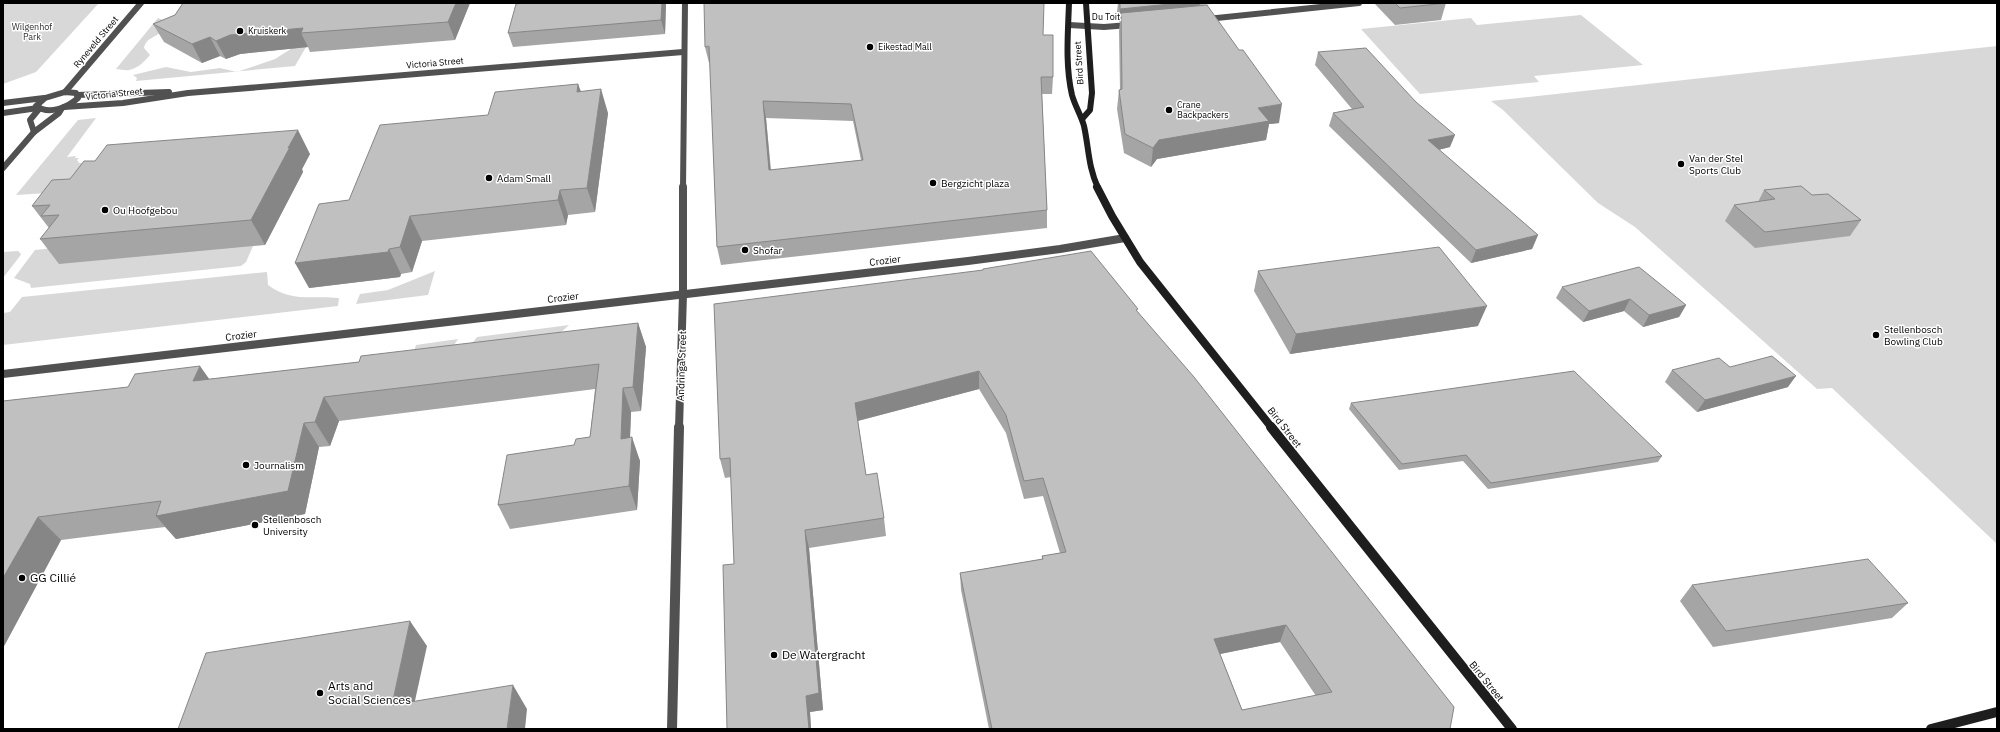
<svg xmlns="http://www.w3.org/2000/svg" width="2000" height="732" font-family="'IBM Plex Sans',sans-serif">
	<rect width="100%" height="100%" fill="#fff"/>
	<!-- green -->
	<g fill="#d8d8d8">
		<polygon points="3,3 99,3 36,72 3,84"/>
		<polygon points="1581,15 1643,65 1534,76 1539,82 1420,94 1361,29 1471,18 1477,25"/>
		<path d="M158 18 165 21C164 23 163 28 162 30 157 38 146 37 144 48L150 55C145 61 137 69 129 70 126 71 120 69 116 69Z"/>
		<polygon points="313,35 295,66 136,81 137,78 133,75 166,67 191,72 220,68 237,72 275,59"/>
		<polygon points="1997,46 1997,544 1832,388 1817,389 1635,227 1598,203 1503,110 1491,101"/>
		<polygon points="96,118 67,157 76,156 75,158 79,158 77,160 79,163 86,163 62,192 16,195 78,120"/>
		<polygon points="72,246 253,246 246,262 241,266 31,288 30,284 14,278 35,250"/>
		<polygon points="18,251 21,254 20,256 3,278 3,252"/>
		<polygon points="435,271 428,295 356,304 360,294 388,290"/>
		<path d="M267 272 268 285C292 303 312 295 339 298L338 306 3 345V313L10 312 22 297Z"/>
		<polygon points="569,325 557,336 470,346 477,337"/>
		<polygon points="458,339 448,354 412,358 416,345"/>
	</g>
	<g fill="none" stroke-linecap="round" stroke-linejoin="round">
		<!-- street-far2 -->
		<g stroke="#515151" stroke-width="6">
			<polyline points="1207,19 1359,3"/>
			<polyline points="1069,25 1104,27 1129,25"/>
			<polyline points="65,92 141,3"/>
			<path d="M65 92 76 93 78 98C67 108 49 115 36 106L45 98Z"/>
			<polyline points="77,95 169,92"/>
			<polyline points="3,103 44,98"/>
			<polyline points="64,107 123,103 188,93 683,52"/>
			<polyline points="3,113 38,108"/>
			<polyline points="34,132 30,120 39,109"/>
			<polyline points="3,168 34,132 59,113 62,108"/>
			<polyline points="683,188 685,3"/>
		</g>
		<!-- street-far1 -->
		<g stroke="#515151" stroke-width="8">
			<polyline points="3,374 968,261 1060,249 1125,238"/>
			<polyline points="679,428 683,294 683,187"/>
		</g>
		<!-- street -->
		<polyline stroke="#515151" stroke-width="10" points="672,729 679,427"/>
		<!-- secondary-far2 -->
		<g stroke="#1e1e1e" stroke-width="6">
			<path d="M1069 3C1068 33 1065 65 1072 95 1075 106 1081 115 1084 126 1089 149 1088 166 1098 188"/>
			<polyline points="1082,119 1090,110 1092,93 1086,3"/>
		</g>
		<!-- secondary-far1 -->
		<polyline stroke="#1e1e1e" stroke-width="8" points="1097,187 1112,216 1140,262 1272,428"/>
		<!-- secondary -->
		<g stroke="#1e1e1e" stroke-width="10">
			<polyline points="1271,427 1512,729"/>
			<polyline points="1931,729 1997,712"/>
		</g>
	</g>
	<!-- wall -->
	<g fill="#a5a5a5" fill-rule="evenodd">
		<polygon points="183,3 470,3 455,40 310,52 308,47 240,54 226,59 220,56 202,63 164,42 153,24 175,15"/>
		<polygon points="666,3 665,34 513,47 508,33"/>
		<polygon points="1118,3 1225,3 1199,5 1199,6 1279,123 1269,124 1266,140 1157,159 1151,167 1124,153 1117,109 1119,90 1120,90 1119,31 1120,22 1119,22 1119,12 1117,12"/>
		<polygon points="1374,3 1446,3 1441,20 1395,25"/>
		<path d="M1043 35 1053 77 1052 94H1042L1047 210V228L721 265 717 247 710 63H709L705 47ZM766 118 853 121 861 160 771 170Z"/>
		<polygon points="1318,52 1450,147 1439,150 1538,235 1532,249 1471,263 1329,126 1333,113 1352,109 1315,65"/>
		<polygon points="578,84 581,91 608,113 595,212 568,215 566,225 422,241 412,272 401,274 400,277 309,288 488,115"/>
		<polygon points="310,154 302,169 303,172 265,245 59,264 40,239 49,228 32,206 70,179"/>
		<polygon points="1764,190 1812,195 1861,220 1850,236 1755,248 1725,221 1734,205 1758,202"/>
		<path d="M983 269 1138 312 1450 729H989L961 590 960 573 1042 559V556L1060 553 1043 496 1024 499 1006 433 979 389 858 421 866 475 884 518 886 536 809 548 823 710 810 712 811 729H727L734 564 731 477 725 478 720 459 983 270ZM1280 642 1316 696 1242 710 1220 654Z"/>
		<polygon points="1258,271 1478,326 1290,354 1254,291"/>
		<polygon points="1562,287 1686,305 1679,317 1643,327 1624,311 1583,322 1556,298"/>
		<polygon points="638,323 646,347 641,411 631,412 630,438 640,461 637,510 510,529 498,505 574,445 590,437 595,389 339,421 330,446 319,447 305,514 176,539 165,527 61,540 3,648 3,401 209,379 359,362"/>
		<polygon points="1730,367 1788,387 1697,412 1665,382 1672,370"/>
		<polygon points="1351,403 1662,456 1658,462 1488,489 1463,461 1399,470 1349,409"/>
		<polygon points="1692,585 1908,603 1892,618 1713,647 1680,601"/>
	</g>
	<!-- shaded-wall -->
	<g fill="#868686">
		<polygon points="456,3 470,3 455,40 448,22"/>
		<polygon points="662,3 666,3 665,34 661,20"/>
		<polygon points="1180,3 1200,3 1198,14 1121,13 1120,22 1119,22 1120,9"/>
		<polygon points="303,28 301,33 308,47 240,54 226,59 216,41 230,35"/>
		<polygon points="210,37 220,56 202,63 192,44"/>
		<polygon points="578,84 585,107 577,92"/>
		<polygon points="601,89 608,113 595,212 587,188"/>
		<polygon points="763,101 766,118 772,188 769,170"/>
		<polygon points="1282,104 1279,123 1269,124 1266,140 1157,159 1151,167 1153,148 1159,140 1258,108"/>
		<polygon points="298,130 310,154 302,169 303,172 265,245 251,220 288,148"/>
		<polygon points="1455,135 1450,147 1424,153 1428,140"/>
		<polygon points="560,190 568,215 566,225 558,200"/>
		<polygon points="410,216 422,241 412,272 400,247"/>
		<polygon points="1538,235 1532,249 1471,263 1476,250"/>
		<polygon points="389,249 401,274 400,277 309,288 295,263"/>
		<polygon points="1630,299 1624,311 1583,322 1589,311"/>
		<polygon points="1686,305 1679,317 1643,327 1649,315"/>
		<polygon points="1487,306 1478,326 1290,354 1296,334"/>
		<polygon points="638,323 646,347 641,411 633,387"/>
		<polygon points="200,366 217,390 193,381"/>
		<polygon points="979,371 979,389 857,421 855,403"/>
		<polygon points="1796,376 1788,387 1697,412 1705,400"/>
		<polygon points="623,388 631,412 629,463 621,439"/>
		<polygon points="324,397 339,421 330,446 315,422"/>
		<polygon points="304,423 319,447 305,514 176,539 156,516"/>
		<polygon points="632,437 640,461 637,510 629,486"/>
		<polygon points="38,517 61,540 3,648 3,578"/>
		<polygon points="805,530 809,548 823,710 810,712 811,729 809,729 806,696"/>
		<polygon points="410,621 427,646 409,728 392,705"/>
		<polygon points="1286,625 1280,642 1210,656 1214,639"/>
		<polygon points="513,685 527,709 525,729 507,729"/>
	</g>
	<!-- building -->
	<g fill="#c0c0c0" stroke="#868686" fill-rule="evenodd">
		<polygon points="183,3 456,3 448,22 301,33 303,28 230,35 216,41 210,37 192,44 153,24 175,15"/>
		<polygon points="523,3 662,3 661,20 508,33 516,4"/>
		<path d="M704 3H1044L1043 35H1053V77H1041L1047 210 717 247 709 46 705 47ZM763 101 851 104 863 160 769 170Z"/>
		<polygon points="1120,3 1180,3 1120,9"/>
		<polygon points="1395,3 1446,3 1400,8"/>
		<polygon points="1207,5 1239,50 1243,50 1282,104 1258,108 1269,121 1159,140 1153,148 1125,134 1119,90 1122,89 1121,13"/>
		<polygon points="1366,48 1416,102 1455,135 1428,140 1538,235 1476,250 1333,113 1364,107 1318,52"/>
		<polygon points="578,84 577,92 601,89 587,188 560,190 558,200 410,216 400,247 389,249 388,252 295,263 319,204 349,200 380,125 488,115 495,92"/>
		<polygon points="298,130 288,148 290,147 251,220 40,239 59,215 41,216 50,205 32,206 52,180 70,179 84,161 95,161 107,145"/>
		<polygon points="1801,186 1812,195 1828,194 1861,220 1765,232 1734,205 1775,199 1764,190"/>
		<polygon points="1439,247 1487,306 1296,334 1258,271"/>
		<path d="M1091 251 1138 309 1136 310 1194 377 1454 707 1450 729H992L960 573 1043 559 1042 556 1066 552 1043 478 1024 481 1006 415 979 371 855 403 866 475 877 473 884 518 805 530 819 693 806 696 809 729H727L723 565 734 564 730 458 720 459 714 304 983 270V269ZM1286 625 1332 692 1242 710 1214 639Z"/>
		<polygon points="1639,267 1686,305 1649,315 1630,299 1589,311 1562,287"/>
		<polygon points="638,323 633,387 623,388 621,439 632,437 629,486 498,505 507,455 574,445 576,439 590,437 599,364 324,397 315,422 304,423 288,491 156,516 161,501 38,517 3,578 3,401 128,387 135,374 200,366 193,381 359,362 361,356"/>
		<polygon points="1772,356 1796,376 1705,400 1672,370 1719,358 1730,367"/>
		<polygon points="1574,371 1662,456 1491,483 1466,455 1402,464 1351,403"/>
		<polygon points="1868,559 1908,603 1726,631 1692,585"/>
		<polygon points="410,621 392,705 513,685 507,729 178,729 206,653"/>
	</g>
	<!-- markers -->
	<g fill="#000" stroke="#fff" stroke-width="1.5">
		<circle cx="240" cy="31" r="4"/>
		<circle cx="870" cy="47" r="4"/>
		<circle cx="1169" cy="110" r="4"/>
		<circle cx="1681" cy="164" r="4"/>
		<circle cx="489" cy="178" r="4"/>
		<circle cx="933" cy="183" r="4"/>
		<circle cx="105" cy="210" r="4"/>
		<circle cx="745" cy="250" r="4"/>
		<circle cx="1876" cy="335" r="4"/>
		<circle cx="246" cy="465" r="4"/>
		<circle cx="255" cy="525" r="4"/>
		<circle cx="22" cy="578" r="4"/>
		<circle cx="774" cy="655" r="4"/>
		<circle cx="320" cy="693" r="4"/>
	</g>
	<g text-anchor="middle" stroke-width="3" stroke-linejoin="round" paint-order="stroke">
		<!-- far-street labels -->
		<g font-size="9" fill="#000" stroke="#fff">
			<text x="1106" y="20">Du Toit</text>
			<text transform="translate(96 42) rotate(-50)" y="3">Ryneveld Street</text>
			<text transform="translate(435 63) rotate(-5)" y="3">Victoria Street</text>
			<text transform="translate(1079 63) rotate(-94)" y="3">Bird Street</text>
			<text transform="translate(114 94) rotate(-6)" y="3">Victoria Street</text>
		</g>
		<!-- far-park labels -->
		<g font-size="9" fill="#2f2f2f" stroke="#fff">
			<text x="32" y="30">Wilgenhof<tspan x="32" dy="10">Park</tspan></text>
		</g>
		<!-- far-poi labels -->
		<g font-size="9" fill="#000" stroke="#fff" text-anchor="start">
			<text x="248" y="34">Kruiskerk</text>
			<text x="878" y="50">Eikestad Mall</text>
			<text x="1177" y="108">Crane<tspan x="1177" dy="10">Backpackers</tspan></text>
		</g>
		<!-- poi labels -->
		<g font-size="10" fill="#000" stroke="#fff" text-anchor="start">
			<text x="1689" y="162">Van der Stel<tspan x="1689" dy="12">Sports Club</tspan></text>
			<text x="497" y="182">Adam Small</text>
			<text x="941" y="187">Bergzicht plaza</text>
			<text x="113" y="214">Ou Hoofgebou</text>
			<text x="753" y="254">Shofar</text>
			<text x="1884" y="333">Stellenbosch<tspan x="1884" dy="12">Bowling Club</tspan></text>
			<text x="254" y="469">Journalism</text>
			<text x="263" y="523">Stellenbosch<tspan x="263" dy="12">University</tspan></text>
		</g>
		<!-- street labels -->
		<g font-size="10" fill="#000" stroke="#fff">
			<text transform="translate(885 260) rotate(-7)" y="4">Crozier</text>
			<text transform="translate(563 297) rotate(-7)" y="4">Crozier</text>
			<text transform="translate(241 335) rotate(-7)" y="4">Crozier</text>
			<text transform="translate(681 366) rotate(-88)" y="4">Andringa Street</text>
			<text transform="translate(1285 427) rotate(52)" y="4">Bird Street</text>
			<text transform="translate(1487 681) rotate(51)" y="4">Bird Street</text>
		</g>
		<!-- near-poi labels -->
		<g font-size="12" fill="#000" stroke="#fff" text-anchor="start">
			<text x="30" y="582">GG Cillié</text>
			<text x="782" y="659">De Watergracht</text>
			<text x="328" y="690">Arts and<tspan x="328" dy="14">Social Sciences</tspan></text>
		</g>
	</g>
	<!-- border -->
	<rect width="2000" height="732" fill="none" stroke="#000000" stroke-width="8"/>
</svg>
